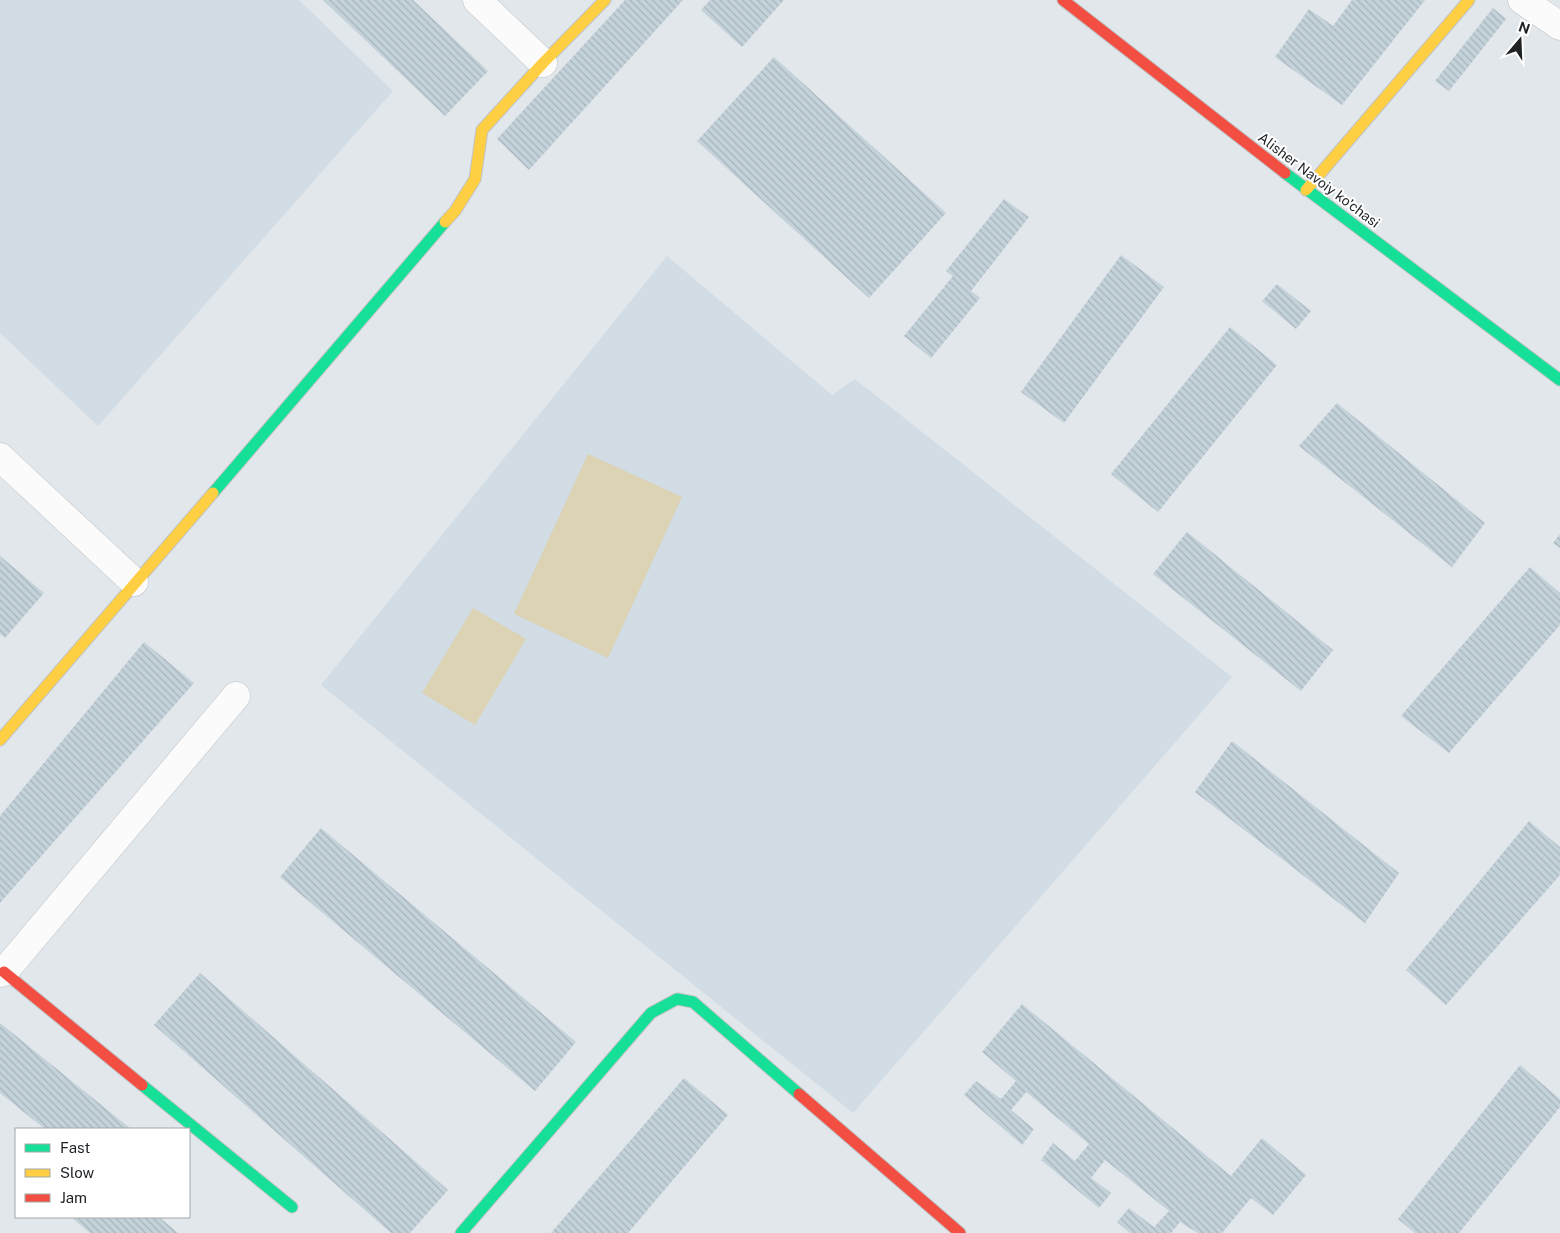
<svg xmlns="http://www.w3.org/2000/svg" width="1560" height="1233" font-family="'Public Sans',sans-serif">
	<defs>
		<pattern id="building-back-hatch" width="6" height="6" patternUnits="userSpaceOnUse" patternTransform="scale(1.25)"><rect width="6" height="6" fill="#c4d2da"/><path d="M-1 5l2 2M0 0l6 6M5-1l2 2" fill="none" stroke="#a8b4bb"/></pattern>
	</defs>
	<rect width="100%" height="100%" fill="#e2e7eb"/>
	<!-- built -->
	<g fill="#d1dce4">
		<polygon points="0,0 299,0 393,91 98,426 0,333"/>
		<polygon points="667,256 832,395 855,379 1232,677 853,1113 321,685"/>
	</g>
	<!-- garden -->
	<g fill="#dcd2b4">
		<polygon points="588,454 682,497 608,658 514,614"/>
		<polygon points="473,608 526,639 475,725 422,693"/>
	</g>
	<!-- building -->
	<g fill="url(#building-back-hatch)">
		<polygon points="323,0 413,0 488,71 445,116"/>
		<polygon points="625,0 683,0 529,170 497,139"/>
		<polygon points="710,0 784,0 742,47 701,10"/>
		<polygon points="1352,0 1425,0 1342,105 1275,57 1309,9 1333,26"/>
		<polygon points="1493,8 1506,19 1449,91 1435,81"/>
		<polygon points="774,57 946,213 869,298 697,141"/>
		<polygon points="1004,199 1029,217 971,291 980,298 931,358 904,336 953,276 946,271"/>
		<polygon points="1121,255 1164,287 1064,423 1021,392"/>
		<polygon points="1277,284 1311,311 1296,329 1262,301"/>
		<polygon points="1230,327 1277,365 1158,512 1111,474"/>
		<polygon points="1337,403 1485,523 1452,567 1299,446"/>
		<polygon points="1187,532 1333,650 1301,691 1153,574"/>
		<polygon points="1560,534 1560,548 1553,543"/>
		<polygon points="0,556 44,593 5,638 0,634"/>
		<polygon points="1530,567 1560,593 1560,625 1449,753 1401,716"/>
		<polygon points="144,642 194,683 0,903 0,816"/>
		<polygon points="1232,741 1399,873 1365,923 1195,792"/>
		<polygon points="1529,821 1560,847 1560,875 1446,1005 1406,970"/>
		<polygon points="321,828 576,1042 535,1091 280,877"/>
		<polygon points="200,973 448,1190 410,1233 391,1233 154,1025"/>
		<polygon points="1022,1004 1231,1176 1262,1138 1306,1175 1273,1215 1251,1198 1222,1233 1198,1233 1180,1222 1171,1233 1130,1233 1117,1222 1129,1208 1154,1227 1169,1211 1105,1160 1091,1178 1111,1193 1099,1208 1041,1160 1053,1143 1075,1161 1089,1144 1026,1092 1011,1110 1034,1129 1022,1145 964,1095 976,1081 1001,1099 1016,1081 982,1052"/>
		<polygon points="0,1023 131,1129 45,1129 0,1093"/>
		<polygon points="1520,1065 1560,1099 1560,1107 1459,1233 1415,1233 1398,1219"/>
		<polygon points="684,1078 728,1115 628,1233 551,1233"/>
		<polygon points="71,1217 159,1217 178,1233 90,1233"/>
	</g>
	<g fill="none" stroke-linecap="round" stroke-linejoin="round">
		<defs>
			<g id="street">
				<polyline points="477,0 543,63"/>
				<polyline points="1522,0 1560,26"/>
				<polyline points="0,457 134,582"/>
				<polyline points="0,973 4,972 236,696"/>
			</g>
			<g id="fast">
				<polyline points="1285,173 1560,380"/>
				<polyline points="213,493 445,222"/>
				<polyline points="142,1085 292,1207"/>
				<polyline points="461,1233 651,1013 677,999 693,1002 799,1094"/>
			</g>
			<g id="slow">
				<polyline points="1306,190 1469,0"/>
				<polyline points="445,222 455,211 475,179 482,130 543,63 605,0"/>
				<polyline points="0,740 213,493"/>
			</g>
			<g id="jam">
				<polyline points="1063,0 1285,173"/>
				<polyline points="4,972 142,1085"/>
				<polyline points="799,1094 960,1233"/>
			</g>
		</defs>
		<!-- street casing -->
		<use href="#street" stroke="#bfc3c6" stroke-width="29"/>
		<!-- fast casing -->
		<use href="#fast" stroke="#bfc3c6" stroke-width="13"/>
		<!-- slow casing -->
		<use href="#slow" stroke="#bfc3c6" stroke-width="13"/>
		<!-- jam casing -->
		<use href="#jam" stroke="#bfc3c6" stroke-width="13"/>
		<!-- street -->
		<use href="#street" stroke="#fbfbfc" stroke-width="28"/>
		<!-- fast -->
		<use href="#fast" stroke="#16e098" stroke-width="11"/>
		<!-- slow -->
		<use href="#slow" stroke="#ffcf43" stroke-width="11"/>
		<!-- jam -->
		<use href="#jam" stroke="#f24e42" stroke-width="11"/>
	</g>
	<g text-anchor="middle" stroke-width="4" stroke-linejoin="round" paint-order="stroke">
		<!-- street labels -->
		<g font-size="14" fill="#1e2225" stroke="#fff">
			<text transform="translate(1319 180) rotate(37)" y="5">Alisher Navoiy ko'chasi</text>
		</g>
	</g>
	<!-- legend -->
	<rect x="15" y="1128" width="175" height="90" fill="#ffffff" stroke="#a5a7a8"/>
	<rect x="25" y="1144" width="25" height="8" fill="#16e098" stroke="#a5a7a8"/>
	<text x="60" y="1153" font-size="15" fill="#1e2225">Fast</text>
	<rect x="25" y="1169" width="25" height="8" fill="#ffcf43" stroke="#a5a7a8"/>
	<text x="60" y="1178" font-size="15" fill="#1e2225">Slow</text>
	<rect x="25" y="1194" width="25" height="8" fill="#f24e42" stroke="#a5a7a8"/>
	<text x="60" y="1203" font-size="15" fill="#1e2225">Jam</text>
	<!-- north arrow -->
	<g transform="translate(1520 40) rotate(19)" stroke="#ffffff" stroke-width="4" paint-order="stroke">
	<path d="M0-4L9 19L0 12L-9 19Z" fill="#1e2225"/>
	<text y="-8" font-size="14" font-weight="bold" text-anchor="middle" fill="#1e2225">N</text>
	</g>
</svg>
